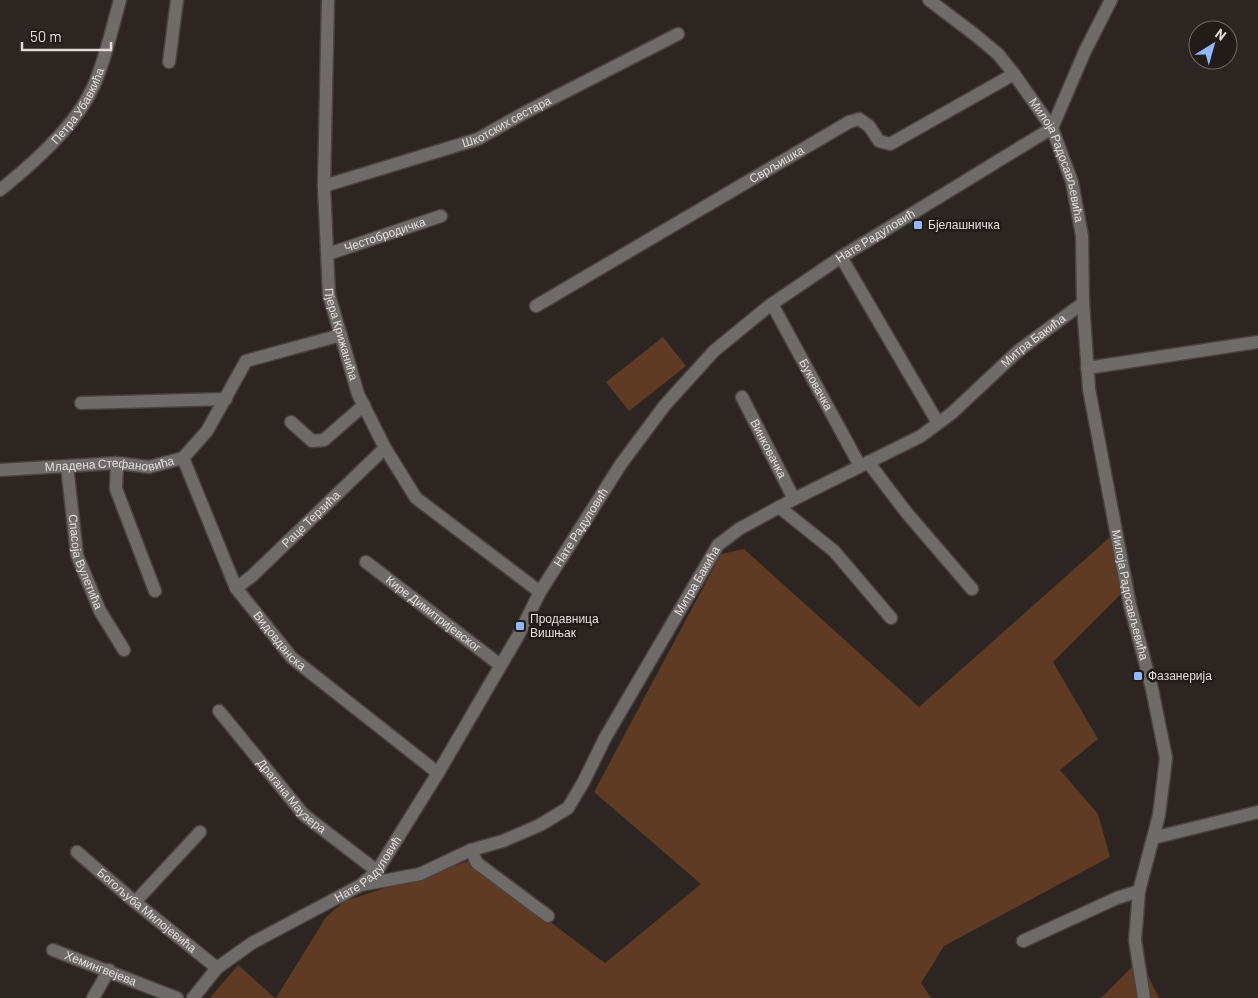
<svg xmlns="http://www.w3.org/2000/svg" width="1258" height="998" font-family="Barlow,sans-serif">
	<rect width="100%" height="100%" fill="#2c2521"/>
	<!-- green -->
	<g fill="#603b24">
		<polygon points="663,337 686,366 629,411 606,382"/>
		<polygon points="1118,530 1134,581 1053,662 1098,739 1060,770 1098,814 1110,857 944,946 921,983 931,998 276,998 326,917 345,901 469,861 605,963 701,884 594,792 721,554 744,549 919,707"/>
		<polygon points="1140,959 1159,998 1101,998"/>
		<polygon points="238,965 275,998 210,998"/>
	</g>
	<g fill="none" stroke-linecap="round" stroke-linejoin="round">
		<defs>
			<g id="minor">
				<path id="s1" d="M328 0 324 186 329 295 358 394 385 448 416 498 540 592"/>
				<path id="s2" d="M929 0 974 34 998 54 1014 74 1052 128 1072 182 1082 236 1083 303 1089 389 1130 605 1152 689 1166 758 1159 815 1139 891 1135 940 1144 998"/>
				<polyline points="169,62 177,0"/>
				<polyline points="1052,128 1085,51 1111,0"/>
				<path id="s3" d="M324 186 478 139 524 113 678 34"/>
				<path id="s4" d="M0 190C34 163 77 125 94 85 106 58 112 28 120 0"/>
				<path id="s5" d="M328 254 441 216"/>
				<polyline points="841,257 938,423"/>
				<path id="s6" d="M772 304 860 466"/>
				<path id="s7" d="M536 306 849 122 859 119 869 126 879 141 890 144 1014 74"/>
				<polyline points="1087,368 1258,342"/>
				<path id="s8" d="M742 397 794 499"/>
				<polyline points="81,403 226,399"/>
				<polyline points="291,422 312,441 324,440 364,405"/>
				<path id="s9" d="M183 458 236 588 292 658 438 773"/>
				<polyline points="868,462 906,512 972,589"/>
				<polyline points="117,463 116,489 155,591"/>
				<path id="s10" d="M67 466 77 555 100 611 124 650"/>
				<path id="s11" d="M0 470 117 463 149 467 183 458 207 431 246 361 341 335"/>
				<polyline points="779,507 834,551 891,618"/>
				<path id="s12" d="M366 562 500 665"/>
				<path id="s13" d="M236 588 252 576 385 448"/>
				<path id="s14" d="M219 711 304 815 377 871"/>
				<polyline points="1153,838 1258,812"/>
				<polyline points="471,850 477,863 548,916"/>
				<path id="s15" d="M77 852 135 902 217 968"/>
				<path id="s16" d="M361 885 420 874 471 850 503 841 540 825 568 808 584 781 605 738 718 545 739 529 794 499 921 436 952 413 1018 351 1083 303"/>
				<polyline points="135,902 200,832"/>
				<polyline points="1023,941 1117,898 1139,891"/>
				<path id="s17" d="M53 950 177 998"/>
				<polyline points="93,998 109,970"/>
				<path id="s18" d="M193 998 217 968 252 943 361 885 377 871 438 773 518 636 540 592 621 464 665 405 714 351 769 306 841 257 1052 128"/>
			</g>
		</defs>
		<!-- minor casing -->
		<use href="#minor" stroke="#49423f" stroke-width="15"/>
		<!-- minor -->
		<use href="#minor" stroke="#6f6b69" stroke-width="12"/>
	</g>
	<!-- markers -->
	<g fill="#91b8fd" stroke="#221b18" stroke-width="2">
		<rect x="913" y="220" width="10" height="10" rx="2.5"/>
		<rect x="515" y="621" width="10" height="10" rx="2.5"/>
		<rect x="1133" y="671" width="10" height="10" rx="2.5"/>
	</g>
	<g text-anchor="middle" stroke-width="5" stroke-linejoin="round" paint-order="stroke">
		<!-- street labels -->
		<g font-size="12" fill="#e1dcda" stroke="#221b18">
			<text dy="4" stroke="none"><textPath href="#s4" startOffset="116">Петра Убавкића</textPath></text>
			<text dy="4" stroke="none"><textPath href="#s3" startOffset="194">Шкотских сестара</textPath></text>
			<text dy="4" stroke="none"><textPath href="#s2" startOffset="211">Милоја Радосављевића</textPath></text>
			<text dy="4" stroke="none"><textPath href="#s7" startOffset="279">Сврљишка</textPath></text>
			<text dy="4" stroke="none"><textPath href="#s5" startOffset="60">Честобродичка</textPath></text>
			<text dy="4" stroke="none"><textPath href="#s18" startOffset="1046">Нате Радуловић</textPath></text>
			<text dy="4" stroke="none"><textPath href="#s1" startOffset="336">Пјера Крижанића</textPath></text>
			<text dy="4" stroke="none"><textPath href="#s16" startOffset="904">Митра Бакића</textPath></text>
			<text dy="4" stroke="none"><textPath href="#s6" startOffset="92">Буковачка</textPath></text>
			<text dy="4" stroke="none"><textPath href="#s8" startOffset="58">Винковачка</textPath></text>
			<text dy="4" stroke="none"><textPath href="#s11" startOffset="110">Младена Стефановића</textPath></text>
			<text dy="4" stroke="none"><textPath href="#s13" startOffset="102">Раце Терзића</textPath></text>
			<text dy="4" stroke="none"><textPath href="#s18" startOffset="626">Нате Радуловић</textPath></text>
			<text dy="4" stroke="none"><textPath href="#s10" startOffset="98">Спасоја Вулетића</textPath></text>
			<text dy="4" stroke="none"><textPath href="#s16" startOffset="484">Митра Бакића</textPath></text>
			<text dy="4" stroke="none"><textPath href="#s2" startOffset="655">Милоја Радосављевића</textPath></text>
			<text dy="4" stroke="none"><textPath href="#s12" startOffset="85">Кире Димитријевског</textPath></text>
			<text dy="4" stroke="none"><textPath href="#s9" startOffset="209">Видовданска</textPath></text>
			<text dy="4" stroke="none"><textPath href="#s14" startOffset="112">Драгана Маузера</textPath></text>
			<text dy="4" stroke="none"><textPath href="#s18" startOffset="221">Нате Радуловић</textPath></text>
			<text dy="4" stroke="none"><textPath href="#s15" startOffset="91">Богољуба Милојевића</textPath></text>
			<text dy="4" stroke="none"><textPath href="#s17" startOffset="51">Хемингвејева</textPath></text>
		</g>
		<!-- poi labels -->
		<g font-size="12" fill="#e1dcda" stroke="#221b18" text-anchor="start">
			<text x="928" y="229">Бјелашничка</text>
			<text x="530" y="623">Продавница<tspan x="530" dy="14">Вишњак</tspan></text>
			<text x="1148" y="680">Фазанерија</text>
		</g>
	</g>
	<!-- north arrow -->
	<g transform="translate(1213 45) rotate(37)"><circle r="24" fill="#221b18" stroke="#6e6866"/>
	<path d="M0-4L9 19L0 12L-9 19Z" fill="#91b8fd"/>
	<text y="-8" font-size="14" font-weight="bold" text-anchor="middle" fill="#e1dcda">N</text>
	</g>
	<!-- scale -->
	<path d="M22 42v8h89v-8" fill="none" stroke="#e1dcda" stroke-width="2.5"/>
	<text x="30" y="42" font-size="15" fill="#e1dcda" stroke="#221b18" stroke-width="4" paint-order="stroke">50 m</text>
</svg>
